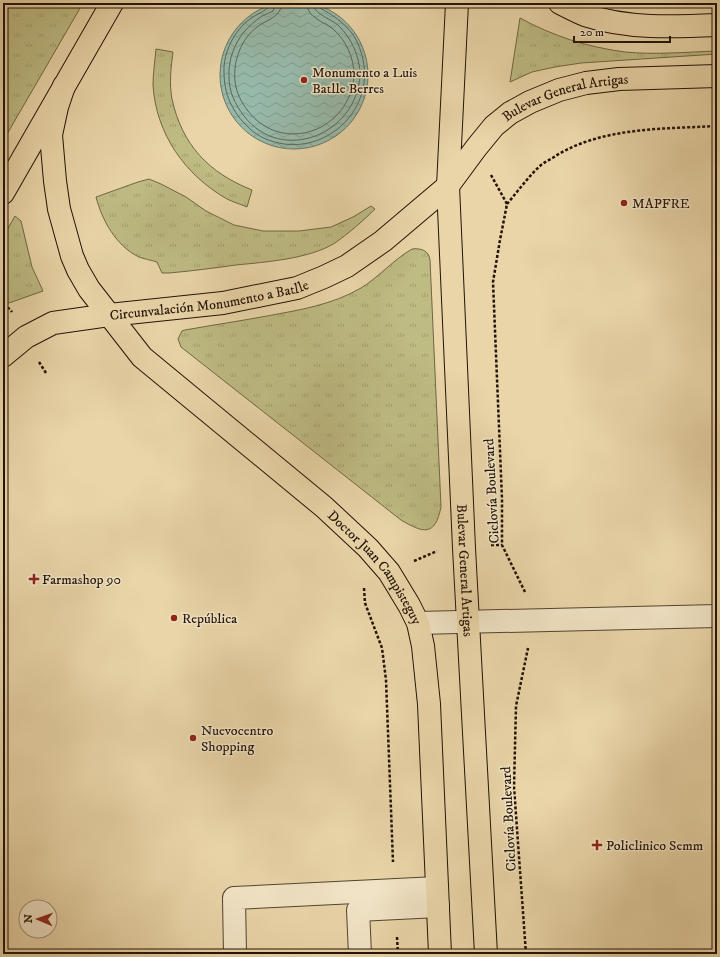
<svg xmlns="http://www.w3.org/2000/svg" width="720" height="957" font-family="'IM FELL DW Pica',serif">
	<defs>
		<pattern id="grass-tufts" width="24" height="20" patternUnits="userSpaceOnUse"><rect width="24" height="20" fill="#bebb83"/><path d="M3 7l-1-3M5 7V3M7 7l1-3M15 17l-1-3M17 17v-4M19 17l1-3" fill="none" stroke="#a3a070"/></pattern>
		<pattern id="water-waves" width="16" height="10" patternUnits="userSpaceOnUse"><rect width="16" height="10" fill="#97b9a9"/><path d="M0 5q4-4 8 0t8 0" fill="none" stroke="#829e90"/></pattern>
	</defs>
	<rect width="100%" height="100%" fill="#e9d5a8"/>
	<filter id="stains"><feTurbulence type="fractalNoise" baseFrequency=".005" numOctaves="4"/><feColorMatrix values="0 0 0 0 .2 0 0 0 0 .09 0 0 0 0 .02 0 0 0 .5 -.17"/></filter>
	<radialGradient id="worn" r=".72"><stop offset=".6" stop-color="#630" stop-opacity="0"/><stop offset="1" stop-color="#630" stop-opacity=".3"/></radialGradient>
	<!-- grass -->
	<g fill="url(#grass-tufts)" stroke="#706644">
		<polygon points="3,3 83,3 3,141"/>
		<path d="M520 18C553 36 587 47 625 52 655 55 687 52 717 51V54L581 63 555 67 532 72 510 82Z"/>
		<path d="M156 49 173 52C171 68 169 83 172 99 182 145 209 173 252 190L247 207C240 204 233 202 227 199 185 175 156 134 153 85 153 73 155 61 156 49Z"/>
		<path d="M149 179 161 184 186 197 206 211 234 225 263 231H299L331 227 353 217 371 206 375 209C363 221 349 233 335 243 309 259 266 262 236 265 214 268 192 271 169 273H162L157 262C151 260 144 259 139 257 116 246 102 220 96 197L138 182Z"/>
		<polygon points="15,216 21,221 32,267 43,291 9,303 3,300 3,237"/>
		<path d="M412 249C420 248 429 250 430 260L441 507C435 537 423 533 401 520L181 347 178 339 182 331 185 330C213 325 240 321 267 316 299 310 332 305 361 288 379 277 393 260 412 249Z"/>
	</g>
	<!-- water -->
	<circle fill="url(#water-waves)" stroke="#687668" cx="294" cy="75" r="74"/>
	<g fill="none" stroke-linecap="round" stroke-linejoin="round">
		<!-- shore -->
		<g stroke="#5c6658" stroke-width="1">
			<path d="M271 3C270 10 256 14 250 19 235 30 223 52 224 72 224 94 232 112 249 128 258 137 271 142 284 144 329 150 370 111 364 65 362 53 358 41 351 32 342 21 331 14 320 8L318 3"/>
			<path d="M276 3 273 11C270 13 266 14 262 16 255 21 249 26 244 32 234 44 228 61 229 77 229 92 235 104 244 116 282 165 357 134 360 75 360 56 351 38 339 26 330 18 313 14 313 3"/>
			<path d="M282 3C281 18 267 19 257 27 241 39 233 61 235 81 236 92 241 102 248 111 283 156 351 130 354 75 354 58 346 40 333 29 323 21 307 18 307 3"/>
		</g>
		<defs>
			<g id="minor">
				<polyline points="418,623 717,616"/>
				<polyline points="235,954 234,898 437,888"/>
				<polyline points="360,954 358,910 438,906"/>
			</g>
			<g id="major">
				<path id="s1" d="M457 3 448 186 464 548 486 954"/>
				<path d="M560 3C568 7 577 12 585 15 627 29 674 27 717 25"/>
				<path id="s2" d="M64 86 57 107 51 135 55 181 59 209 72 256 78 270 89 289 142 357 324 507 368 548 389 572 409 605 418 623 423 646 429 704 440 954"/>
				<polyline points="3,193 112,3"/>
				<path id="s3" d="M3 356 26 337 53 323 109 315 223 303 297 288 324 277 347 266 383 241 448 186 476 148 494 126 510 113 530 102 559 90 586 83 619 79 717 76"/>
			</g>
		</defs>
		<!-- minor casing -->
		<use href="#minor" stroke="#54432e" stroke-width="24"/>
		<!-- major casing -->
		<use href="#major" stroke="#221206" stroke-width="24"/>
		<!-- path -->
		<g stroke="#221206" stroke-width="2.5" stroke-dasharray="3 2" stroke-linecap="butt">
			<polyline points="491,175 507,204 500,240 493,282 502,499 502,545 525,592"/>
			<path d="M507 204C518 191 528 177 541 165 546 161 552 159 557 155 604 127 663 129 717 126"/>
			<polyline points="3,305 10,309 12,312"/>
			<polyline points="39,362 46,373"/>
			<polyline points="491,545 502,545"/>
			<polyline points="414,561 437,551"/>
			<polyline points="364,588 365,603 382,648 386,680 393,862"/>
			<polyline points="397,937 398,954"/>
			<polyline points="526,954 514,787 516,706 528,648"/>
		</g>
		<!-- minor -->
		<use href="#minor" stroke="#f1e4c6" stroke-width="22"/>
		<!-- major -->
		<use href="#major" stroke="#e9d5a8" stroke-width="22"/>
	</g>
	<!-- markers -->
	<g fill="#8f2418" stroke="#f1e4c6" stroke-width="1.5">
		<circle cx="304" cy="80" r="4"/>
		<circle cx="624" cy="203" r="4"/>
		<path d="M32 573h4v4h4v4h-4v4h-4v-4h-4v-4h4z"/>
		<circle cx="174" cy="618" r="4"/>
		<circle cx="193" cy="738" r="4"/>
		<path d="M595 839h4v4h4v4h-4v4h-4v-4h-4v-4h4z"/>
	</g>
	<g text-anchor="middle" stroke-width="3" stroke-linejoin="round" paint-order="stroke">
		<!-- poi labels -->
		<g font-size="14" fill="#221206" stroke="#f1e4c6" text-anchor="start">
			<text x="312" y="77">Monumento a Luis<tspan x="312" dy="16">Batlle Berres</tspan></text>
			<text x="632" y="208">MAPFRE</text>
			<text x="42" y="584">Farmashop 90</text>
			<text x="182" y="623">República</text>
			<text x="201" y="735">Nuevocentro<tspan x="201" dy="16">Shopping</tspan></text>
			<text x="606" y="850">Policlinico Semm</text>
		</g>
		<!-- street labels -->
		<g font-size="14" fill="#221206" stroke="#f1e4c6">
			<text dy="5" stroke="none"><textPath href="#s3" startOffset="645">Bulevar General Artigas</textPath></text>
			<text dy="5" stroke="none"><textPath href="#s3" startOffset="218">Circunvalación Monumento a Batlle</textPath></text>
			<text transform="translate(491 491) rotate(-93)" y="5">Ciclovía Boulevard</text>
			<text dy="5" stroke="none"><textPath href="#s2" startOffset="613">Doctor Juan Campisteguy</textPath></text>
			<text dy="5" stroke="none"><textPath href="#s1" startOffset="568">Bulevar General Artigas</textPath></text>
			<text transform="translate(508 819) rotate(-93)" y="5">Ciclovía Boulevard</text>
		</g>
	</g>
	<!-- margin -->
	<rect width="720" height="957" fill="none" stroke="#e9d5a8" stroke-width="16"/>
	<rect x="4" y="4" width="712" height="949" fill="none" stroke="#221206" stroke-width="2"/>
	<rect x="8" y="8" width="704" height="941" fill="none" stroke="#221206"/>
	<!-- north arrow -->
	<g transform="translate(38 919) rotate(272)"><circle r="19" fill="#f1e4c6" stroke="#9e9079"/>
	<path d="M0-3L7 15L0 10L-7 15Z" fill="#8f2418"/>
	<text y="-6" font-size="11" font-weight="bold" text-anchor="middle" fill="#221206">N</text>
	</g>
	<!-- scale -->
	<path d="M574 36v6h96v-6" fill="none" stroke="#221206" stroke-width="2"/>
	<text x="580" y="36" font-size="12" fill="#221206" stroke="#f1e4c6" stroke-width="3" paint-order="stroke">20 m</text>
	<rect width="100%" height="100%" filter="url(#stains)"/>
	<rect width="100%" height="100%" fill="url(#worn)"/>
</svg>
